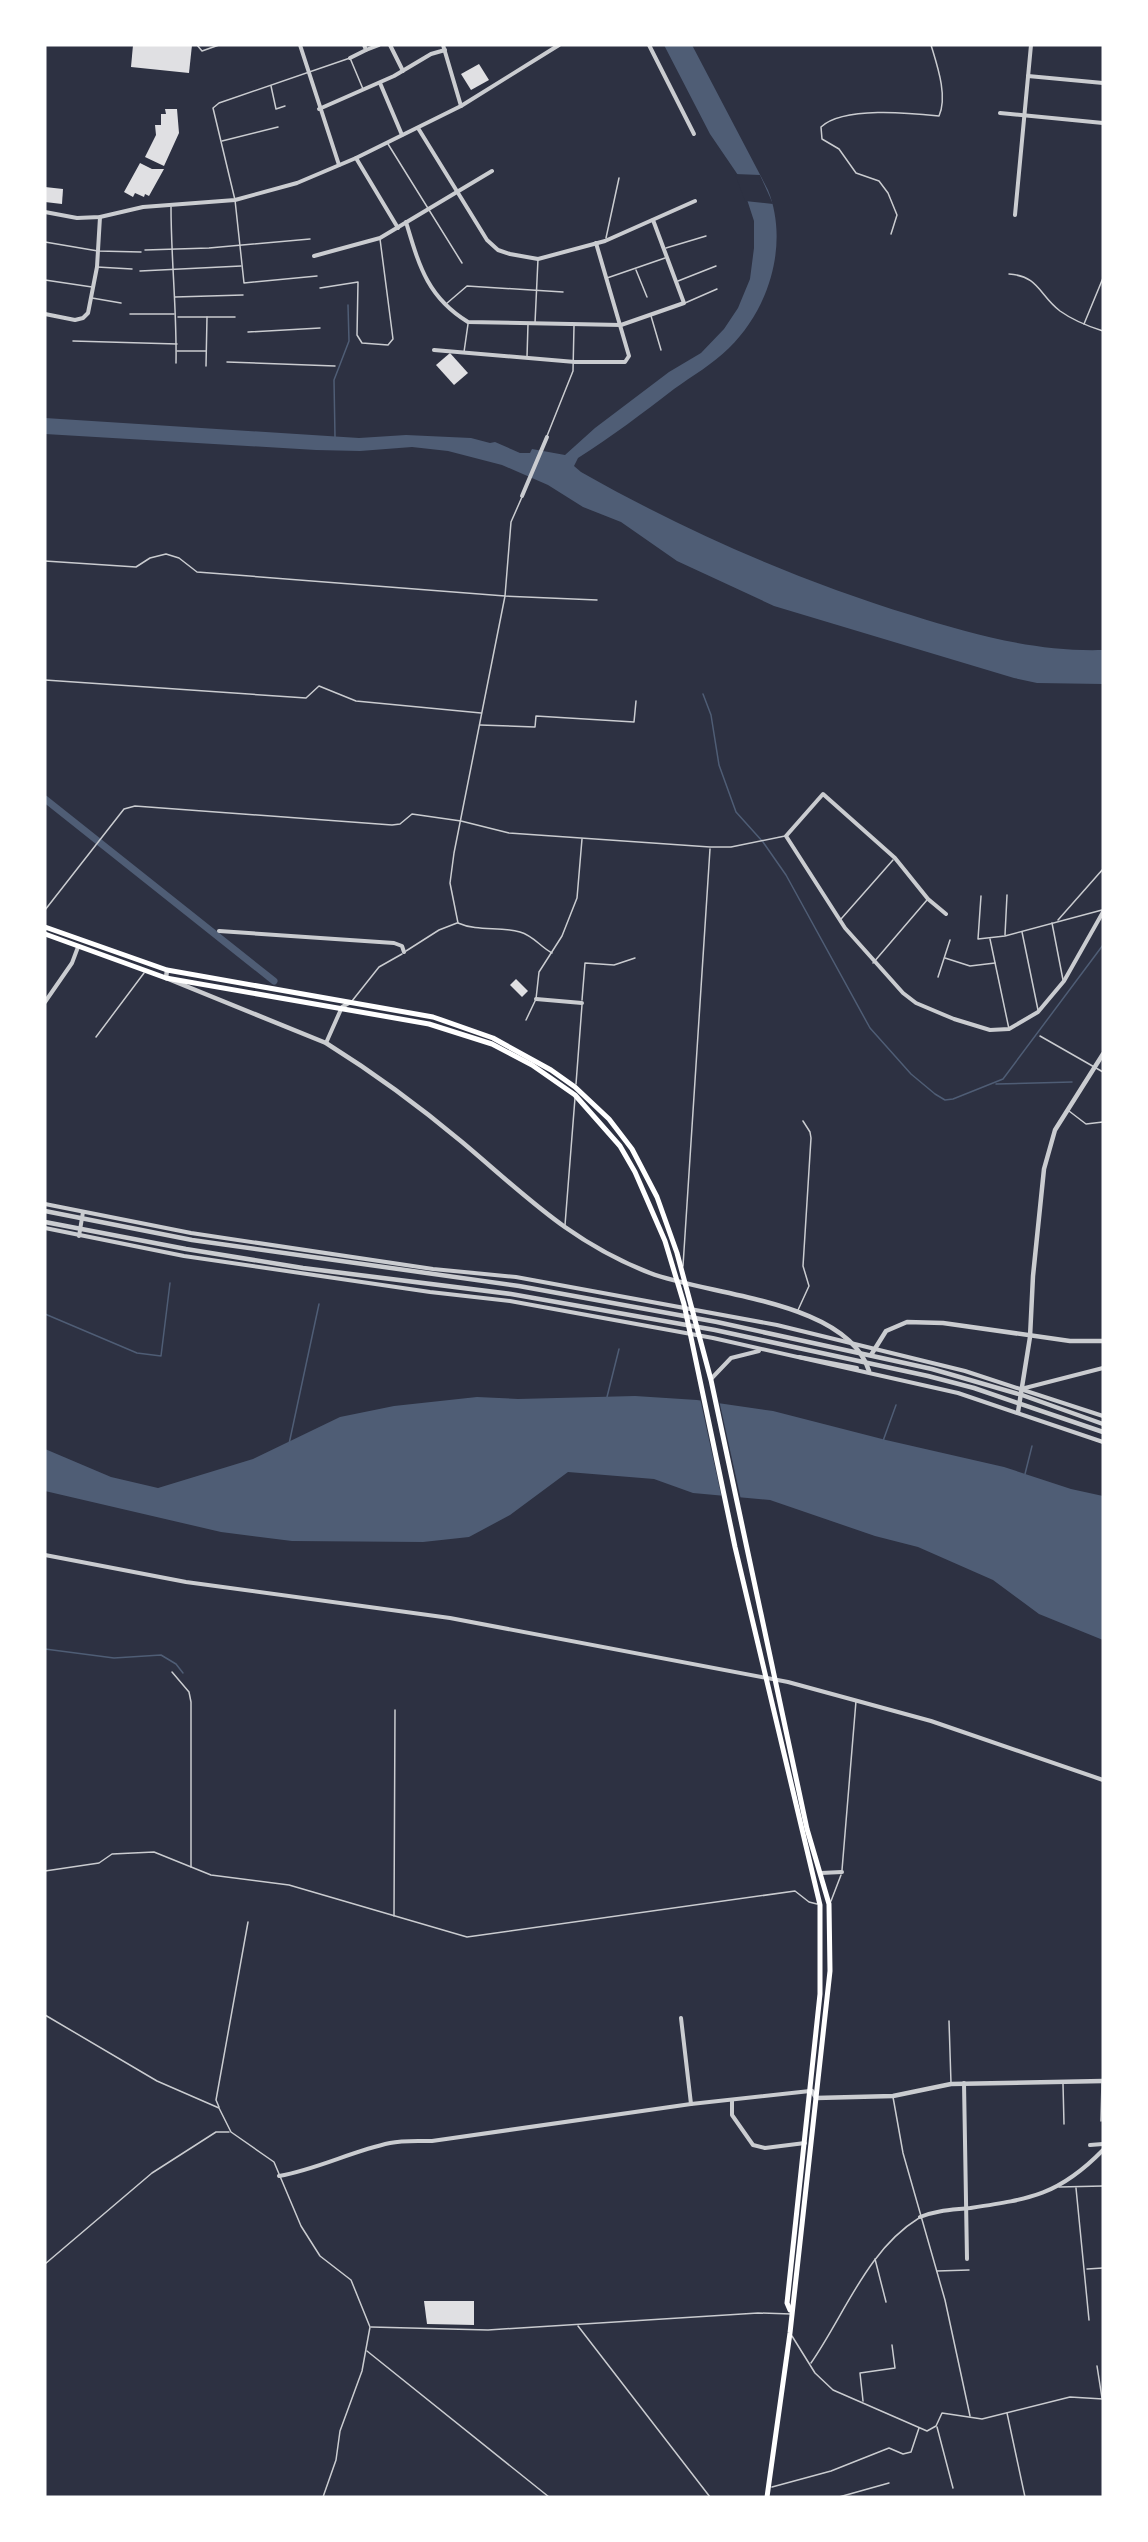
<svg xmlns="http://www.w3.org/2000/svg" width="1148" height="2542" font-family="'Asap Condensed',sans-serif">
	<rect width="100%" height="100%" fill="#2d3142"/>
	<!-- water -->
	<g fill="#4f5d75">
		<path d="M664 45H692L768 190C789 243 770 308 729 348 713 364 692 376 674 389 643 413 611 437 578 458L574 466 581 472C685 531 797 580 911 615 974 635 1037 652 1103 650V684L1037 683 1014 678 774 606 677 561 621 522 583 507 548 485 502 465 448 451 412 447 360 451 316 450 45 434V418L359 438 406 435 471 438 490 443 495 442 520 453H530L532 449 565 455 595 428 669 372 701 353 724 329 738 308 750 279 754 248V221L740 178 710 134Z"/>
		<polygon points="635,1396 697,1400 773,1411 886,1440 1004,1467 1071,1489 1103,1496 1103,1640 1039,1614 993,1580 918,1547 875,1536 770,1500 693,1493 654,1479 568,1472 510,1515 469,1537 423,1542 292,1541 221,1532 45,1491 45,1449 111,1477 158,1488 253,1459 340,1417 394,1406 477,1397 518,1399"/>
	</g>
	<!-- pier -->
	<g fill="#2d3142">
		<polygon points="735,174 760,175 773,204 745,201"/>
		<polygon points="700,1398 719,1400 741,1500 722,1499"/>
	</g>
	<g fill="none" stroke-linecap="round" stroke-linejoin="round">
		<!-- stream -->
		<g stroke="#4f5d75" stroke-width="1.5">
			<polyline points="335,437 334,380 349,341 348,305"/>
			<polyline points="703,694 711,715 719,765 736,812 763,842 786,875 870,1028 911,1074 935,1094 945,1100 953,1099 1003,1079 1103,945"/>
			<polyline points="996,1084 1072,1082"/>
			<polyline points="45,1314 137,1353 161,1356 170,1283"/>
			<polyline points="607,1397 619,1349"/>
			<polyline points="883,1441 896,1405"/>
			<polyline points="289,1444 319,1304"/>
			<polyline points="1025,1474 1032,1446"/>
			<polyline points="45,1649 114,1658 161,1655 176,1664 183,1673"/>
		</g>
		<!-- canal -->
		<polyline stroke="#4f5d75" stroke-width="7" points="45,799 274,981"/>
	</g>
	<!-- building -->
	<g fill="#e0e0e3">
		<polygon points="133,45 192,45 189,73 131,67"/>
		<polygon points="479,64 489,80 471,90 461,74"/>
		<polygon points="165,109 177,109 179,133 164,166 145,157 156,135 155,125 161,125 161,114 166,114"/>
		<polygon points="140,163 152,169 164,169 149,196 145,194 144,197 135,193 133,197 124,192"/>
		<polygon points="45,187 63,189 62,204 45,202"/>
		<polygon points="450,353 468,373 454,385 436,365"/>
		<polygon points="516,979 528,991 522,997 510,985"/>
		<polygon points="424,2301 474,2301 474,2325 427,2324"/>
	</g>
	<g fill="none" stroke-linecap="round" stroke-linejoin="round">
		<!-- service -->
		<g stroke="#caccd0" stroke-width="1.5">
			<polyline points="197,45 202,51 219,45"/>
			<polyline points="271,86 276,109 285,106"/>
			<polyline points="222,141 278,127"/>
			<polyline points="388,144 462,263"/>
			<path d="M171 207C171 260 177 311 176 363"/>
			<path d="M891 234 897 215 888 193 879 181 856 173 839 149 822 139 821 127C843 106 911 113 939 116 948 96 937 65 931 45"/>
			<polyline points="606,238 619,178"/>
			<polyline points="45,242 98,251 141,252"/>
			<polyline points="666,248 706,236"/>
			<polyline points="145,250 209,248 310,239"/>
			<polyline points="97,267 132,269"/>
			<polyline points="636,270 647,297"/>
			<polyline points="140,271 241,266"/>
			<path d="M1009 274C1039 276 1039 295 1060 311 1074 321 1087 326 1103 331"/>
			<polyline points="317,276 244,283 235,200 213,108 219,103 350,58 363,89"/>
			<polyline points="607,278 665,258"/>
			<polyline points="45,280 92,287"/>
			<polyline points="678,281 716,266"/>
			<polyline points="320,288 358,282 357,335 362,343 388,345 393,339 380,239"/>
			<polyline points="175,297 243,295"/>
			<polyline points="92,298 121,303"/>
			<polyline points="685,303 717,289"/>
			<polyline points="446,304 467,286 563,292"/>
			<polyline points="130,314 174,314"/>
			<polyline points="651,316 661,350"/>
			<polyline points="178,317 235,317"/>
			<polyline points="535,323 538,259"/>
			<polyline points="1084,324 1103,278"/>
			<polyline points="248,332 320,328"/>
			<polyline points="73,341 177,344"/>
			<polyline points="177,351 206,351"/>
			<polyline points="464,352 468,324"/>
			<polyline points="527,357 528,324"/>
			<polyline points="227,362 335,366"/>
			<polyline points="206,366 207,317"/>
			<polyline points="547,436 573,371 574,326"/>
			<polyline points="45,561 136,567 150,558 166,554 179,558 197,572 505,596 597,600"/>
			<polyline points="45,680 306,698 319,686 356,701 481,713"/>
			<polyline points="480,725 535,727 536,716 634,722 636,701"/>
			<polyline points="981,896 978,939 1005,936 1102,910"/>
			<polyline points="45,910 124,809 135,806 392,825 400,824 412,814 461,821 509,833 710,847 731,847 785,836"/>
			<polyline points="841,919 893,860"/>
			<polyline points="1058,920 1103,869"/>
			<polyline points="458,923 450,883 454,853 505,596 511,522 522,497"/>
			<path d="M458 923C478 932 500 926 520 932 534 936 539 946 552 953"/>
			<polyline points="1052,923 1063,980"/>
			<polyline points="1022,932 1038,1010"/>
			<polyline points="1005,935 1007,895"/>
			<polyline points="990,939 1009,1029"/>
			<polyline points="406,951 439,930 457,923"/>
			<polyline points="945,958 970,966 995,963"/>
			<polyline points="873,963 927,900"/>
			<polyline points="938,977 950,940"/>
			<polyline points="582,1000 585,963 614,965 635,958"/>
			<polyline points="352,1001 379,967 402,954"/>
			<polyline points="526,1020 536,999 539,972 562,936 577,898 582,839"/>
			<polyline points="1040,1036 1103,1072"/>
			<polyline points="96,1037 144,973"/>
			<polyline points="576,1084 582,1005"/>
			<polyline points="1069,1111 1086,1124 1103,1122"/>
			<polyline points="565,1225 575,1098"/>
			<polyline points="683,1266 710,849"/>
			<polyline points="798,1310 809,1286 803,1266 811,1138 810,1132 803,1121"/>
			<polyline points="172,1672 189,1692 191,1702 191,1867"/>
			<polyline points="842,1870 856,1701"/>
			<polyline points="45,1871 99,1863 112,1854 154,1852 211,1875 289,1885 467,1937 795,1891 809,1902 817,1904"/>
			<polyline points="831,1901 841,1875"/>
			<polyline points="394,1916 395,1710"/>
			<polyline points="45,2015 157,2081 219,2108 231,2132 274,2162 301,2226 320,2256 351,2280 370,2327 362,2371 340,2431 336,2460 323,2497"/>
			<polyline points="949,2021 951,2083"/>
			<polyline points="1063,2084 1064,2124"/>
			<polyline points="893,2097 903,2153 945,2300 970,2416"/>
			<polyline points="219,2107 216,2100 248,1922"/>
			<polyline points="1101,2121 1102,2082"/>
			<polyline points="1059,2187 1103,2186"/>
			<polyline points="1076,2188 1089,2320"/>
			<polyline points="875,2259 886,2302"/>
			<polyline points="45,2264 152,2173 216,2132 229,2132"/>
			<polyline points="1087,2269 1103,2268"/>
			<polyline points="937,2271 969,2270"/>
			<polyline points="578,2326 710,2497"/>
			<polyline points="371,2327 488,2330 758,2313 791,2314"/>
			<polyline points="792,2336 815,2373 833,2390 927,2431 936,2426 942,2413 982,2419 1070,2397 1103,2399"/>
			<polyline points="367,2351 549,2497"/>
			<path d="M811 2363C845 2314 867 2250 919 2218"/>
			<polyline points="1097,2366 1102,2398"/>
			<polyline points="863,2401 860,2373 895,2368 892,2345"/>
			<polyline points="1007,2413 1025,2497"/>
			<polyline points="937,2427 953,2488"/>
			<polyline points="772,2487 831,2471 889,2448 903,2454 911,2452 919,2428"/>
			<polyline points="839,2497 889,2483"/>
		</g>
		<!-- minor -->
		<g stroke="#caccd0" stroke-width="4">
			<polyline points="300,45 339,165"/>
			<polyline points="390,45 403,71"/>
			<polyline points="443,45 461,106"/>
			<polyline points="649,45 694,134"/>
			<polyline points="366,50 379,45"/>
			<polyline points="350,58 366,50 364,45"/>
			<polyline points="1028,76 1103,83"/>
			<polyline points="380,83 402,135"/>
			<polyline points="319,109 394,76 431,54 445,50"/>
			<polyline points="1000,113 1103,123"/>
			<polyline points="418,128 487,240 498,250 510,254 538,259 605,241 695,201"/>
			<polyline points="356,158 398,228"/>
			<polyline points="45,212 77,218 100,217 143,207 235,200 297,183 356,158 461,106 559,45"/>
			<polyline points="1015,215 1031,45"/>
			<path d="M406 222C419 265 427 297 468 322L621 325 684 303 653 220"/>
			<polyline points="314,256 380,238 492,171"/>
			<polyline points="45,314 75,320 83,318 88,313 97,267 100,217"/>
			<polyline points="434,350 575,362 625,362 629,356 596,243"/>
			<polyline points="522,496 547,437"/>
			<polyline points="946,914 928,899 895,858 823,794 786,836 845,928 903,993 916,1003 954,1019 990,1030 1009,1029 1038,1012 1064,981 1103,912"/>
			<polyline points="219,931 394,943 402,946 404,952"/>
			<polyline points="536,999 582,1003"/>
			<polyline points="45,1002 72,963 78,947"/>
			<polyline points="326,1043 342,1007 349,1003"/>
			<polyline points="45,1204 191,1233 433,1269 516,1277 777,1325 965,1371 1103,1416"/>
			<polyline points="45,1228 184,1256 430,1292 510,1301 713,1338 958,1393 1103,1442"/>
			<polyline points="79,1236 83,1212"/>
			<polyline points="799,1357 857,1368"/>
			<polyline points="711,1379 731,1358 759,1351"/>
			<polyline points="1025,1388 1103,1368"/>
			<polyline points="45,1555 186,1582 450,1618 788,1682 931,1721 1103,1780"/>
			<polyline points="821,1873 842,1872"/>
			<polyline points="681,2018 691,2104"/>
			<polyline points="964,2083 967,2259"/>
			<polyline points="732,2100 732,2115 753,2145 765,2148 805,2143"/>
			<polyline points="1090,2145 1103,2144"/>
			<path d="M279 2176C318 2169 352 2151 390 2143 403 2140 418 2141 432 2141L691 2104 810 2091"/>
			<path d="M920 2217C937 2210 953 2210 970 2208 1031 2199 1059 2195 1103 2150"/>
		</g>
		<!-- tertiary -->
		<g stroke="#caccd0" stroke-width="4.5">
			<path d="M167 970 166 978 326 1043C374 1073 419 1106 462 1142 525 1195 570 1242 650 1273 710 1296 847 1300 869 1371"/>
			<polyline points="45,1211 192,1240 519,1286 717,1322 932,1369 1022,1395 1103,1424"/>
			<polyline points="45,1222 186,1249 303,1268 511,1294 715,1330 928,1376 974,1388 1103,1432"/>
			<polyline points="871,1355 886,1331 907,1322 943,1323 1070,1341 1103,1341"/>
			<polyline points="1018,1412 1030,1337 1033,1276 1044,1169 1055,1130 1103,1054"/>
			<polyline points="812,2091 816,2098 893,2096 951,2084 1103,2081"/>
		</g>
		<!-- secondary -->
		<g stroke="#fff" stroke-width="5">
			<polyline points="45,927 167,970 433,1017 493,1038 551,1070 575,1087 609,1119 632,1149 657,1197 677,1253 711,1380 807,1829 829,1904 830,1971 790,2333 767,2497"/>
			<polyline points="45,934 166,978 429,1024 492,1044 532,1065 575,1095 620,1146 635,1172 665,1241 684,1304 735,1547 820,1905 820,1994 787,2303 790,2310"/>
		</g>
	</g>
	<!-- border -->
	<rect width="1148" height="2542" fill="none" stroke="#ffffff" stroke-width="93"/>
</svg>
